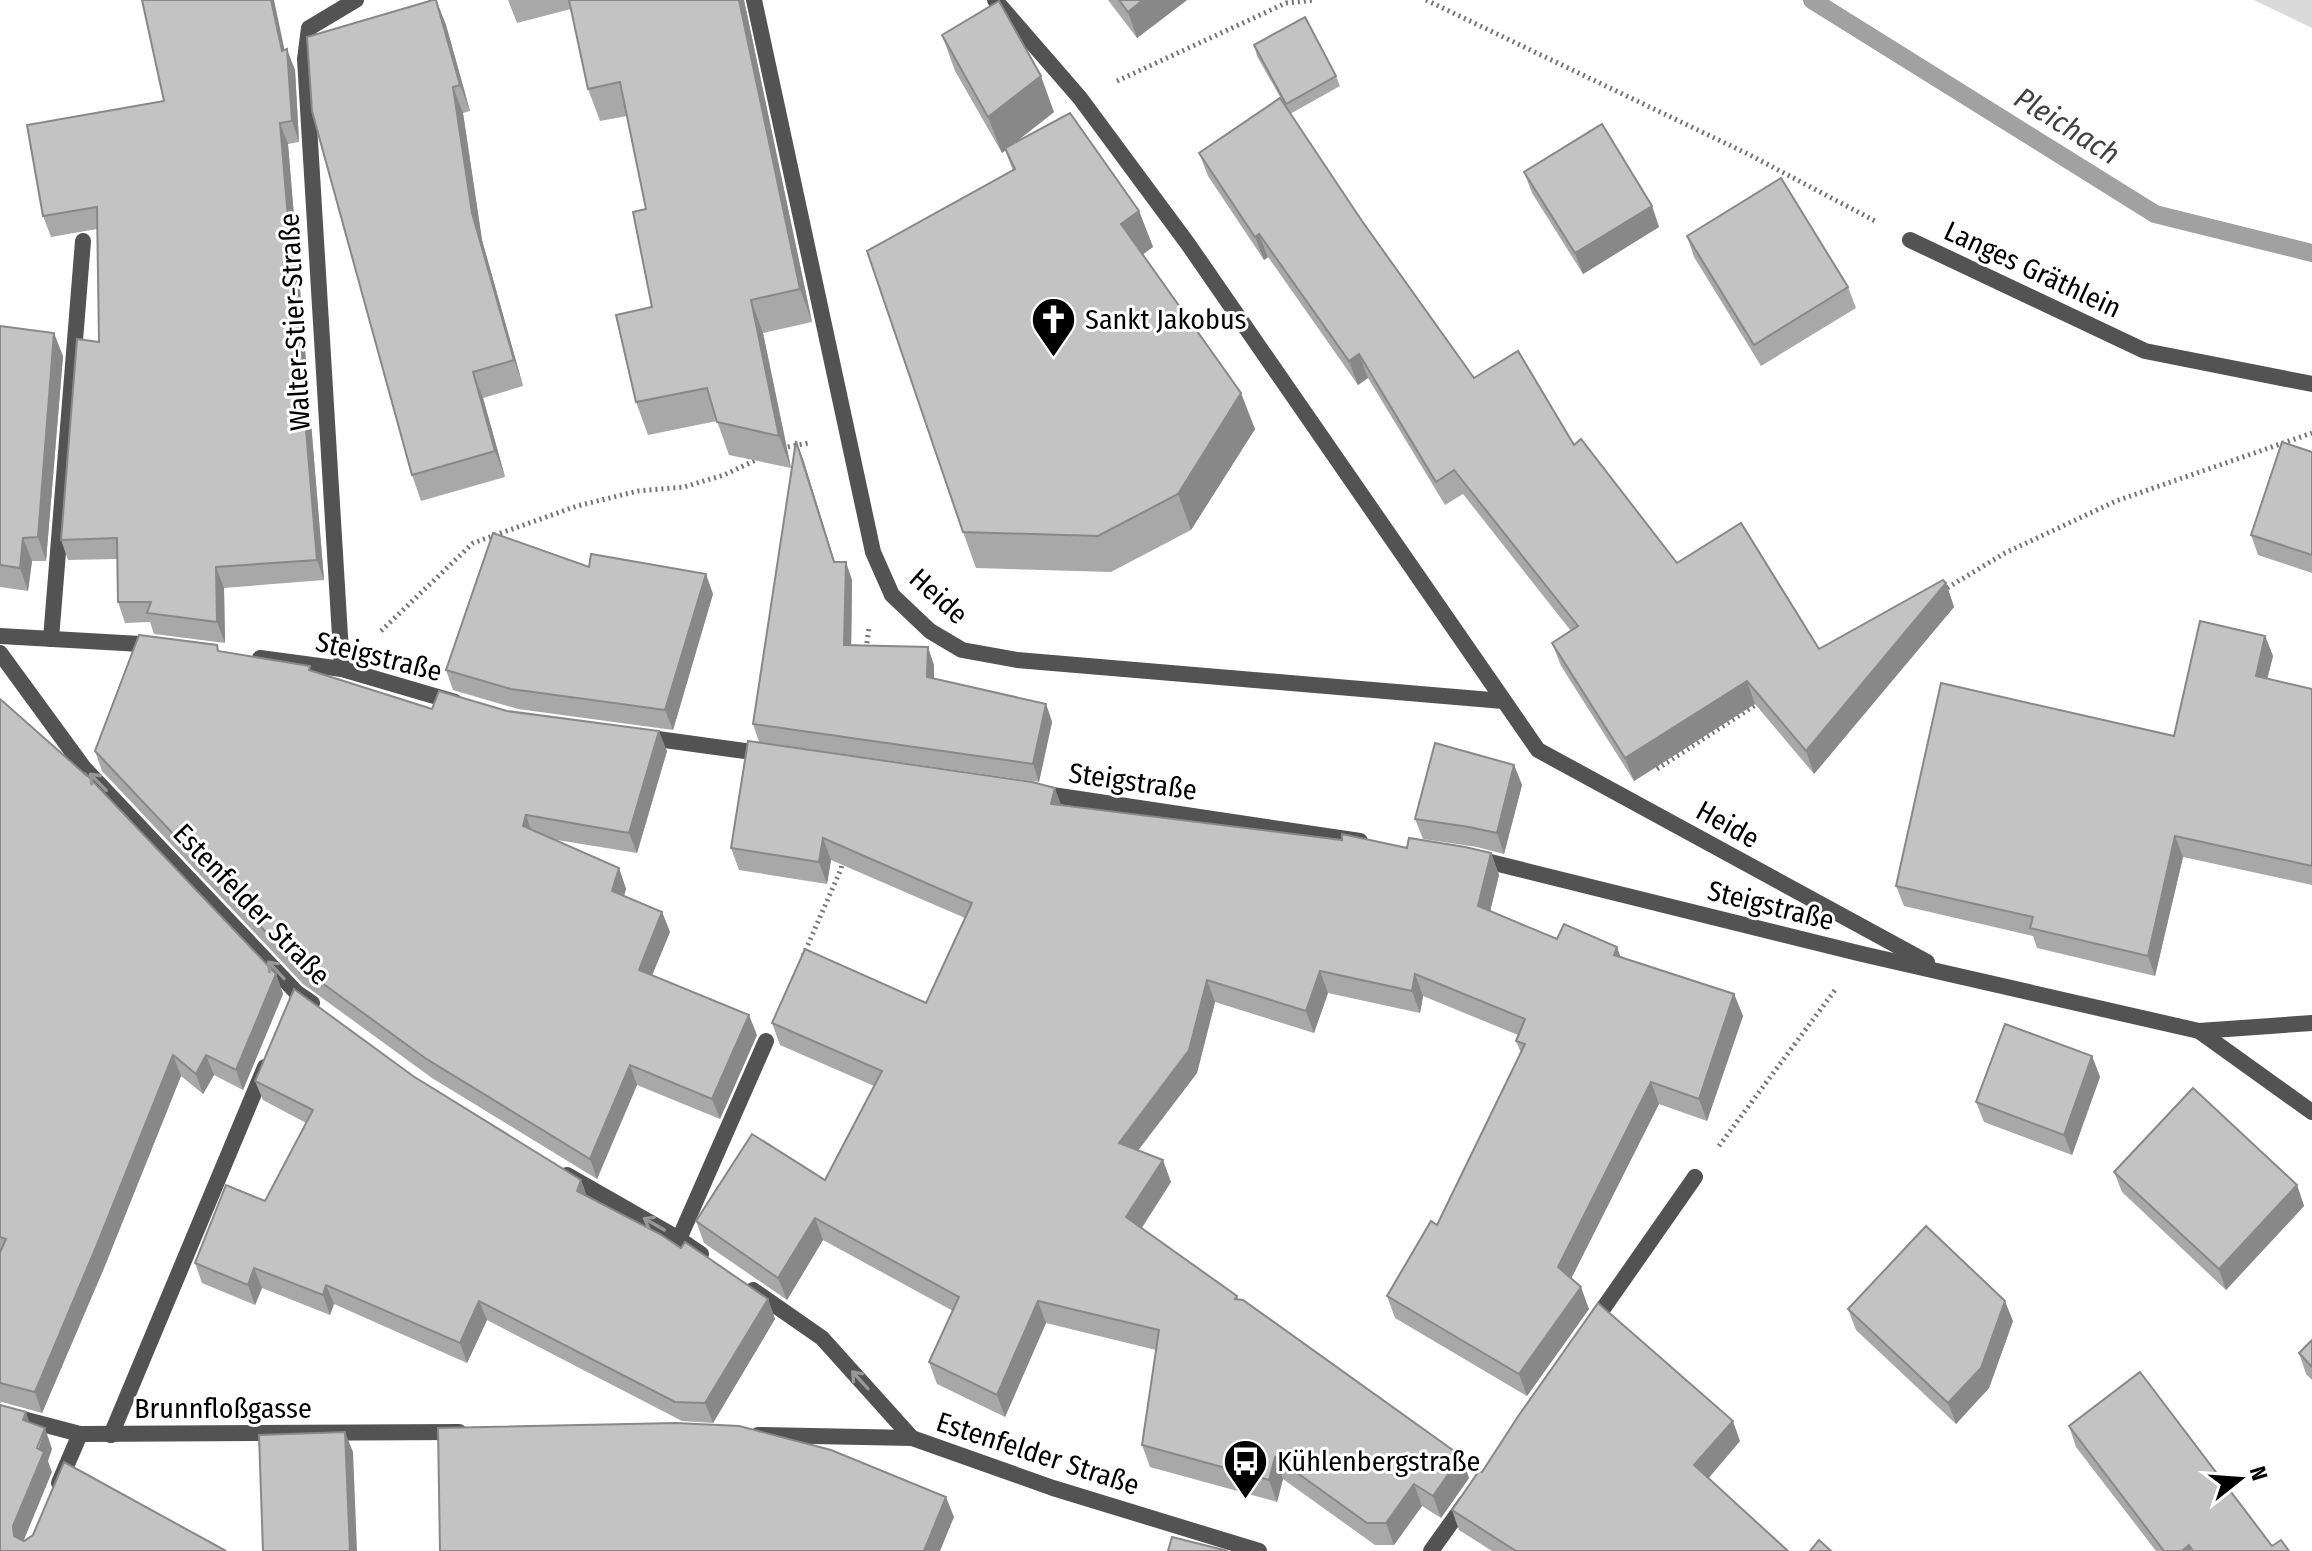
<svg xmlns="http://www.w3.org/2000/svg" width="2312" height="1551" font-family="'Fira Sans Condensed',sans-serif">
	<rect width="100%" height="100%" fill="#fff"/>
	<!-- green -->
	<polygon fill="#dadada" points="2254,0 2312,0 2312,28"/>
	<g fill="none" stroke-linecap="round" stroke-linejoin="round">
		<!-- stream -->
		<polyline stroke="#a1a1a1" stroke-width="18" points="1812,0 2155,214 2312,253"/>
		<!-- path -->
		<g stroke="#757575" stroke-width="5" stroke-dasharray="2 4" stroke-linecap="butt">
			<polyline points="1426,0 1748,154 1877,222"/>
			<polyline points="1117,81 1286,3 1315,0"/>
			<polyline points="782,448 808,443"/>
			<polyline points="1942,591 2005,553 2116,501 2312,433"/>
			<polyline points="381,631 473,543 577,506 638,491 684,487 724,475 758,459"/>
			<polyline points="866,649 869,628"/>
			<polyline points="1657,769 1760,702"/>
			<polyline points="803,956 841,869 843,858"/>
			<polyline points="1719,1146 1835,990"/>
		</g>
		<!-- service -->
		<g stroke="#535353" stroke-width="16">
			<polyline points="754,0 873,552 892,595 930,631 962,650 1017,660 1503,701"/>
			<polyline points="51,639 83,241"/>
			<polyline points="679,1239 766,1041"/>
			<polyline points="111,1435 265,1067"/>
		</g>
		<!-- minor -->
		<g stroke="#535353" stroke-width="16">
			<polyline points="995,0 1080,98 1188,244 1538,750 1927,962"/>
			<polyline points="1910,240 2145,351 2312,384"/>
			<polyline points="0,636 158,645"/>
			<polyline points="0,653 84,768 296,992 312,1003"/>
			<polyline points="260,658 342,669 455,702"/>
			<polyline points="342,669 305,59 309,28 356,0"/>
			<polyline points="643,737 767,754"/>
			<polyline points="1039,793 1360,841"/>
			<polyline points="1474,858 1862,954 2199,1031 2312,1023"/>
			<polyline points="2199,1031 2312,1112"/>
			<polyline points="567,1175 679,1239 701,1254"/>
			<polyline points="753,1290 822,1338 912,1438 1053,1488 1259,1551"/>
			<polyline points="1593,1323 1695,1177"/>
			<polyline points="0,1413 80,1434 459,1432"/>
			<polyline points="758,1435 912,1438"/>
			<polyline points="59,1483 80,1434"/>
			<polyline points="1431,1551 1466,1502"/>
		</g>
	</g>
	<!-- wall -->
	<g fill="#a8a8a8">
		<polygon points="436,0 446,25 470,111 463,113 482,240 523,386 483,398 505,477 421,501 412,475"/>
		<polygon points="508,0 744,0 812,322 763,333 791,468 729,455 717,421 648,435 636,402 652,307 646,209 627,116 600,121 588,89 571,9 517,23"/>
		<polygon points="1108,0 1187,0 1137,38"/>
		<polygon points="942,35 1054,112 1014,143 1139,211 1153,247 1142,254 1255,429 1191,530 1111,572 976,568 963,532 1013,171 1005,150 1002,153 955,71"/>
		<polygon points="1254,45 1336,76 1340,86 1290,114 1362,221 1474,378 1574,445 1677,563 1819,649 1946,583 1954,607 1814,774 1755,704 1634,781 1561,666 1552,643 1571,631 1463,494 1445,505 1368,378 1358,385 1268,257 1264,260 1208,176 1199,153 1284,104 1257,56"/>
		<polygon points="285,50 295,70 299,142 288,144 324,580 224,588 225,643 154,634 150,622 125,623 118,602 117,559 68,560 61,540 99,342 97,229 51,237 43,216 164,101"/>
		<polygon points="1524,172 1652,206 1659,227 1583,274 1532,193"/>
		<polygon points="1687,236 1848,287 1856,308 1761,366 1694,257"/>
		<polygon points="0,326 63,356 46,561 32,561 28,591 0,587"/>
		<polygon points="2312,452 2312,573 2258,555 2251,535"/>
		<polygon points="803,459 835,562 852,580 851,645 934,665 934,679 1046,704 1052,722 1039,782 759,742 753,724"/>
		<polygon points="589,567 713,594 673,730 518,709 453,690 446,670"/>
		<polygon points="2265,636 2273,656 2267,679 2312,689 2312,885 2183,857 2155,976 2037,948 2033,936 1904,906 1896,886 2174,736"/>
		<polygon points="220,652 312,671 432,709 507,711 667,751 637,853 551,839 619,868 626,889 624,896 662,912 670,932 652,975 757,1035 720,1119 637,1085 597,1179 432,1078 303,984 102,771 95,751"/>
		<polygon points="0,699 276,974 283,994 243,1090 214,1075 203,1094 181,1076 104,1268 42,1413 2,1402 0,1403"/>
		<polygon points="1514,765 1522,785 1504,854 1477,847 1423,839 1415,819"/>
		<polygon points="1061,805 1407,848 1491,853 1499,875 1490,911 1557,939 1621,957 1734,994 1743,1016 1707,1121 1659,1104 1571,1278 1589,1309 1527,1396 1395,1318 1387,1296 1437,1225 1521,1053 1516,1041 1518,1035 1423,996 1420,1013 1328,993 1314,1033 1215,1002 1197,1073 1138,1150 1171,1182 1142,1228 1237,1296 1238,1299 1461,1456 1469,1478 1441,1518 1422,1506 1394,1545 1375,1545 1283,1479 1277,1502 1150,1467 1142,1445 1156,1350 1046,1323 1005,1417 937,1384 929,1362 953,1311 823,1240 787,1300 704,1243 696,1221 825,1180 874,1086 780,1045 772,1023 926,1003 965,918 831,860 827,884 739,870 731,848"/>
		<polygon points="2092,1056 2100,1077 2072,1155 1984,1122 1976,1102"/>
		<polygon points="413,1076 581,1180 587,1197 681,1248 768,1299 775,1319 713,1423 682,1421 487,1320 467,1363 334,1304 330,1315 262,1288 255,1305 202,1283 195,1263 265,1201 306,1123 263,1100 255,1081"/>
		<polygon points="2114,1172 2297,1185 2304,1206 2226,1290 2122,1192"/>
		<polygon points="1848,1309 2013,1321 1989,1388 1956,1424 1856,1330"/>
		<polygon points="2312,1340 2312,1380 2306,1374 2299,1353"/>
		<polygon points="2069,1426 2272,1546 2289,1551 2156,1551 2076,1447"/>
		<polygon points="1740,1441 1708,1478 1788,1551 1492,1551 1459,1530 1452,1510 1482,1472"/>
	</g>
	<!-- shaded-wall -->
	<g fill="#888">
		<polygon points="271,0 274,0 288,66 287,49 295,70 299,142 292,121 282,51"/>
		<polygon points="436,0 446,25 470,111 460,85"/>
		<polygon points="739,0 744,0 812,322 800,289"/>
		<polygon points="1143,0 1187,0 1137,38 1128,12"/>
		<polygon points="1041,76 1054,112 1002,153 988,117"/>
		<polygon points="453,87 463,113 482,240 523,386 514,360 472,213"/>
		<polygon points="280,123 288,144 324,580 317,560"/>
		<polygon points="1652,206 1659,227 1583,274 1575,253"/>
		<polygon points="1139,211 1153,247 1134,261 1121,224"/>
		<polygon points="1259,234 1268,257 1264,260 1255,237"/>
		<polygon points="751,300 763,333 791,468 779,436"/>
		<polygon points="54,333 63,356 46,561 38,537"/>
		<polygon points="1359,354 1368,378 1358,385 1349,361"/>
		<polygon points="473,372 483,398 505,477 495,451"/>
		<polygon points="1241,393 1255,429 1191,530 1178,494"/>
		<polygon points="796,441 803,459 840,580 834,562"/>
		<polygon points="23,538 32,561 28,591 20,568"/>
		<polygon points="846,562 852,580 851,663 844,645"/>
		<polygon points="216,567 224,588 225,643 217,622"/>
		<polygon points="706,574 713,594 673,730 665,710"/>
		<polygon points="1946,583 1954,607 1814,774 1806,751"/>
		<polygon points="2265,636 2273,656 2263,696 2256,676"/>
		<polygon points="928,647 934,665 934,696 927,677"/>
		<polygon points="1747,681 1755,704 1634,781 1625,758"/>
		<polygon points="1046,704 1052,722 1039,782 1033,764"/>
		<polygon points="659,731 667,751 637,853 629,833"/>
		<polygon points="1514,765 1522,785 1504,854 1497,833"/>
		<polygon points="1055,788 1063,810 1051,804"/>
		<polygon points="526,815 533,836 523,826"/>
		<polygon points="2175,836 2183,857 2155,976 2148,956"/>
		<polygon points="823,838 831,860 827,884 819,862"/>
		<polygon points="1491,853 1499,875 1486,928 1478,906"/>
		<polygon points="619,868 626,889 619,911 612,891"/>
		<polygon points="662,912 670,932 646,990 639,970"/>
		<polygon points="1617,947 1625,969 1614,955"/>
		<polygon points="1320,971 1328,993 1314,1033 1306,1011"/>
		<polygon points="276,974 283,994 243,1090 236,1070"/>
		<polygon points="1415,974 1423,996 1420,1013 1412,991"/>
		<polygon points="1207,980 1215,1002 1197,1073 1127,1165 1119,1143"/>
		<polygon points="1734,994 1743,1016 1707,1121 1699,1099"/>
		<polygon points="749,1015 757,1035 720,1119 712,1099"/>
		<polygon points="173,1055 181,1076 104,1268 42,1413 35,1392"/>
		<polygon points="206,1055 214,1075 203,1094 196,1074"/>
		<polygon points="2092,1056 2100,1077 2072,1155 2064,1135"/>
		<polygon points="630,1065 637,1085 597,1179 590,1159"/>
		<polygon points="1651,1082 1659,1104 1566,1289 1558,1267"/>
		<polygon points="1163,1160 1171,1182 1134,1239 1126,1217"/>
		<polygon points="581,1180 588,1200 577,1191"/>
		<polygon points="2297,1185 2304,1206 2226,1290 2219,1269"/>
		<polygon points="815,1218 823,1240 787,1300 778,1278"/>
		<polygon points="254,1268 262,1288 255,1305 248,1285"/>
		<polygon points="326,1285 334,1304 330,1315 323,1295"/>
		<polygon points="1581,1287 1589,1309 1527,1396 1519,1374"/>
		<polygon points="768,1299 775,1319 713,1423 705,1403"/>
		<polygon points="479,1301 487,1320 467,1363 460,1343"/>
		<polygon points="1038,1301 1046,1323 1005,1417 997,1395"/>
		<polygon points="2005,1301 2013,1321 1989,1388 1956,1424 1948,1403"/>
		<polygon points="26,1412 33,1433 23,1420"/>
		<polygon points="1733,1421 1740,1441 1702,1486 1694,1465"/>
		<polygon points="45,1428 52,1449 48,1461 52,1472 21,1547 14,1536 13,1526"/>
		<polygon points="345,1432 353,1452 357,1551 350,1551"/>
		<polygon points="1461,1456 1469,1478 1441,1518 1433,1496"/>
		<polygon points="1275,1457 1283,1479 1277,1502 1269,1480"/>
		<polygon points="1414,1484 1422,1506 1394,1545 1386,1523"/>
		<polygon points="946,1497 954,1517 940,1551 924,1551"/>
		<polygon points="2189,1545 2191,1551 2182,1551"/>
	</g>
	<!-- building -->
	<g fill="#c3c3c3" stroke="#888" stroke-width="2">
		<polygon points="142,0 271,0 282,51 287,49 292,121 280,123 317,560 216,567 217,622 147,613 151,602 118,602 117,538 61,540 77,339 99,342 97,207 43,216 27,125 164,101"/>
		<polygon points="433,0 436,0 460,85 453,87 472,213 514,360 473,372 495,451 412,475 312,111 307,37"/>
		<polygon points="569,0 739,0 800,289 751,300 779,436 717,422 707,388 636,402 616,315 652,307 633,212 646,209 620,82 588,89"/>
		<polygon points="1119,0 1143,0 1128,12"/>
		<polygon points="999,1 1041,76 988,117 942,35"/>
		<polygon points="1305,17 1336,76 1286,104 1254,45"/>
		<polygon points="1280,98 1362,221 1474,378 1518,351 1574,445 1581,439 1677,563 1741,523 1819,649 1943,580 1946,583 1806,751 1747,681 1625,758 1552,643 1578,626 1454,470 1436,482 1359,354 1349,361 1259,234 1255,237 1199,153"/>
		<polygon points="1070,113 1139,211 1121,224 1241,393 1178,494 1098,536 963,532 867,251 1015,169 1005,148"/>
		<polygon points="1602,124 1652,206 1575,253 1524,172"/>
		<polygon points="1781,178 1848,287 1754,345 1687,236"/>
		<polygon points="0,326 54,333 38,537 23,538 20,568 0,565"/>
		<polygon points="796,441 834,562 846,562 844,645 928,647 927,677 1046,704 1033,764 753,724"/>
		<polygon points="2282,442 2312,452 2312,555 2251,535"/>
		<polygon points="493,533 589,567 591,554 706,574 665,710 511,689 446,670"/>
		<polygon points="2200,621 2265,636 2256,676 2312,689 2312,866 2175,836 2148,956 2030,928 2033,917 1896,886 1941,683 2174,736"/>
		<polygon points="139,635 217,645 218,651 310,666 309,670 432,709 439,691 507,711 659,731 629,833 526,815 523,826 619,868 612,891 662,912 639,970 749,1015 712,1099 630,1065 590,1159 425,1058 296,964 95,751"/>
		<polygon points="0,699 86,775 86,774 276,974 236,1070 206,1055 196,1074 173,1055 96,1247 35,1392 0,1383 0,1252 6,1239 0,1237"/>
		<polygon points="748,741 1032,782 1055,788 1051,804 1342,840 1342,834 1407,848 1409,838 1465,847 1491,853 1478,906 1557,939 1564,924 1617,947 1614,955 1734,994 1699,1099 1651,1082 1558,1267 1581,1287 1519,1374 1387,1296 1431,1221 1437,1225 1525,1044 1516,1041 1525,1019 1415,974 1412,991 1320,971 1306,1011 1207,980 1189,1050 1119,1143 1163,1160 1126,1217 1237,1296 1235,1299 1243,1300 1461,1456 1433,1496 1414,1484 1386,1523 1367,1523 1275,1457 1269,1480 1142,1445 1159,1330 1038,1301 997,1395 929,1362 959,1297 815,1218 778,1278 696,1221 752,1134 825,1180 882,1071 772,1023 805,949 926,1003 972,903 823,838 819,862 731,848"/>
		<polygon points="1435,743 1514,765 1497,833 1469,827 1415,819"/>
		<polygon points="294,989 413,1076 581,1180 577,1191 660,1234 681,1248 685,1242 768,1299 705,1403 675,1402 479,1301 460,1343 326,1285 323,1295 254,1268 248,1285 195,1263 226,1185 265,1201 313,1110 255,1081"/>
		<polygon points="2005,1024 2092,1056 2064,1135 1976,1102"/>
		<polygon points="2193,1088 2297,1185 2219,1269 2114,1172"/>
		<polygon points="1926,1226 2005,1301 1981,1368 1948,1403 1848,1309"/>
		<polygon points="1598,1303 1733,1421 1694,1465 1788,1551 1516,1551 1452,1510 1479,1471 1482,1472 1519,1415"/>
		<polygon points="2312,1340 2312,1367 2299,1353"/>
		<polygon points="2140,1372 2272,1546 2281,1540 2289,1551 2193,1551 2189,1545 2182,1551 2164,1551 2069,1426"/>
		<polygon points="0,1405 26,1412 23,1420 45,1428 37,1448 44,1452 13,1526 14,1536 24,1541 33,1535 64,1462 226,1551 0,1551"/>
		<polygon points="676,1423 739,1426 831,1450 946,1497 924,1551 440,1551 438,1428"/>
		<polygon points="345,1432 350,1551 263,1551 259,1435"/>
		<polygon points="1172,1537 1228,1551 1168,1551"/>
		<polygon points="1819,1540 1831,1551 1810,1551"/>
	</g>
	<!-- one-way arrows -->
	<defs><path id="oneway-shaft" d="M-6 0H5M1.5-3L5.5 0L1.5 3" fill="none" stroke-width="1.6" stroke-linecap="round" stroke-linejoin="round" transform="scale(2)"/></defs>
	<g stroke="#989898">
		<use href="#oneway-shaft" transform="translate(98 782) rotate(-134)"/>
		<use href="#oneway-shaft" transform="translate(276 970) rotate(-133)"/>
		<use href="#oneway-shaft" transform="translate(654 1224) rotate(-150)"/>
		<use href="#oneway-shaft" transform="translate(860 1380) rotate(-132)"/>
	</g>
	<!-- icons -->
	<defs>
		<symbol id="church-pin" viewBox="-11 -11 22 30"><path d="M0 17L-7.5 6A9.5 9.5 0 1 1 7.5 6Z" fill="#000" stroke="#fff"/><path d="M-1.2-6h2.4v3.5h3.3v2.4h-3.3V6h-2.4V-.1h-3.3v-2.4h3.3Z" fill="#fff"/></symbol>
		<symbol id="bus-pin" viewBox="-11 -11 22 30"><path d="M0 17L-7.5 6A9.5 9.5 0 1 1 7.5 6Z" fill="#000" stroke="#fff"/><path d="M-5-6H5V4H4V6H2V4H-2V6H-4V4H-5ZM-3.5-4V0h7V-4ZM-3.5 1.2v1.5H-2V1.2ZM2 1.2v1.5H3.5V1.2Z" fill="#fff"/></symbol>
	</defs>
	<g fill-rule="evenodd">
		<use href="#church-pin" x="1028" y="294" width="51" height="69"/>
		<use href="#bus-pin" x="1220" y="1436" width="51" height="69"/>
	</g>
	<g text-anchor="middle" stroke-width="6" stroke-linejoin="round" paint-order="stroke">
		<!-- street labels -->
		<g font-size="28" fill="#000" stroke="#fff">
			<text transform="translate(2033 269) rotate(25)" y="10">Langes Gräthlein</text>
			<text transform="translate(294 322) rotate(-93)" y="10">Walter-Stier-Straße</text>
			<text transform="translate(939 596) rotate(42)" y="10">Heide</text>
			<text transform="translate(379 656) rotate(14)" y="10">Steigstraße</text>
			<text transform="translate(1133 781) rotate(8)" y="10">Steigstraße</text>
			<text transform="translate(1728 824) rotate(29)" y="10">Heide</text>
			<text transform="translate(252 904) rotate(46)" y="10">Estenfelder Straße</text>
			<text transform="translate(1771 905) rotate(14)" y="10">Steigstraße</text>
			<text x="223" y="1418">Brunnfloßgasse</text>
			<text transform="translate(1038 1453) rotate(18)" y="10">Estenfelder Straße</text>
		</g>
		<!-- poi labels -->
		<g font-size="28" fill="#000" stroke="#fff" text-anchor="start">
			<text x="1085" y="329">Sankt Jakobus</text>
			<text x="1277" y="1471">Kühlenbergstraße</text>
		</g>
		<!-- water labels -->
		<g font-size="30" font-style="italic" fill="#424242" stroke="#fff">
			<text transform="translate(2067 126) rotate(32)" y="10">Pleichach</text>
		</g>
	</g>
	<!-- north arrow -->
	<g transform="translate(2240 1479) rotate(73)" stroke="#ffffff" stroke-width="6" paint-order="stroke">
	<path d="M0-6L14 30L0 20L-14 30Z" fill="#000000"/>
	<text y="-12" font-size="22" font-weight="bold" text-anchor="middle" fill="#000000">N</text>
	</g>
</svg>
